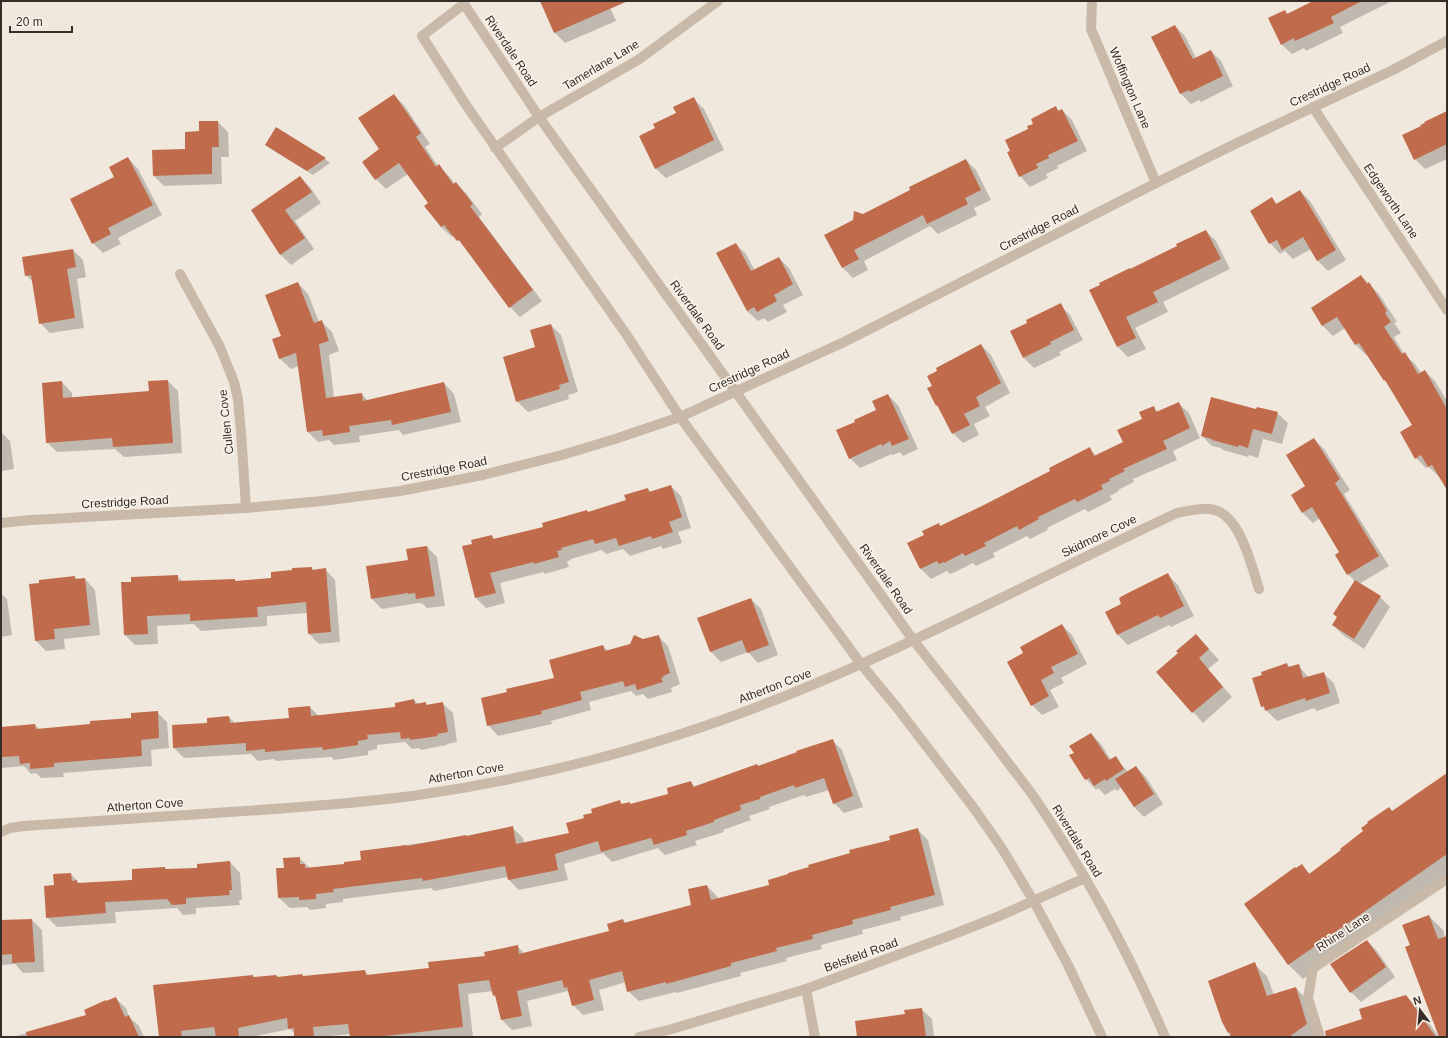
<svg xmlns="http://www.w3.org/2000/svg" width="1448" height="1038" font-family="Arial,sans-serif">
	<rect width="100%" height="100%" fill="#f1e8dd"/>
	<!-- shadow -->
	<g fill="#0003">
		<polygon points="541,1 607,1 616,21 565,43 555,33"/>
		<polygon points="1316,1 1392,1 1340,27 1343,33 1306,51 1304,48 1292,54 1281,44 1285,12 1288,14"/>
		<polygon points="1175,26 1185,36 1196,58 1211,51 1221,61 1233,86 1201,102 1199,100 1191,104 1181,94 1153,37"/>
		<polygon points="393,95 404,105 430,144 425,147 438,166 449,176 455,184 456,183 466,193 482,214 479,217 542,301 520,317 510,307 468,251 454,235 452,237 441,227 426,206 429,203 408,174 386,189 376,179 381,150"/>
		<polygon points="694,99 704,109 724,150 666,178 655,168 657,129"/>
		<polygon points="1056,108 1059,111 1062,110 1072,120 1087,151 1057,166 1059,168 1046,174 1048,178 1030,187 1020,176 1012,151 1034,124"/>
		<polygon points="1447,112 1447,159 1425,169 1415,159 1422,126"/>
		<polygon points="218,122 228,132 229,157 221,157 222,184 164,186 154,176 186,150 200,132"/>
		<polygon points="276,128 325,159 330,163 313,175 271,149 266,144"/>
		<polygon points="128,158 138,169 162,215 118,238 121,244 103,253 93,243 115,177"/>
		<polygon points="966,160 976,170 991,200 974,208 977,215 938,234 930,226 864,261 868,270 853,278 843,268 826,235"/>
		<polygon points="300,177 310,187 321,203 295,221 314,249 291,265 281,255 252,210"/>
		<polygon points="1300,191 1310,201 1346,260 1328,271 1318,261 1311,249 1293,259 1285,251 1280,254 1270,243 1251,211 1272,199 1277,204"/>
		<polygon points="1206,231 1216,241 1230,269 1163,302 1168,312 1135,328 1146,349 1128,357 1118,347 1090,291 1178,247"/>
		<polygon points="736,244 746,254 755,271 779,258 789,268 803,295 783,305 787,312 768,322 764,318 758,321 747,311 717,253"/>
		<polygon points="73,250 83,260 86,277 77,279 84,328 50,333 40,323 33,282 26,275"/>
		<polygon points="1361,276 1379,294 1397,322 1394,323 1401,333 1394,337 1404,354 1415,364 1421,373 1425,371 1435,381 1447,401 1447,485 1429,467 1426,468 1416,458 1414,425 1368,354 1366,355 1356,345 1345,328 1333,336 1323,326 1312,308"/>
		<polygon points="298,283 308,294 319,322 322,322 332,332 339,351 329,355 334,398 362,394 368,401 444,383 454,394 461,422 403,435 399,430 359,436 360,442 334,445 329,440 318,442 307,431 299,366 291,369 280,359 273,340 282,337"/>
		<polygon points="1060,305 1070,315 1083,340 1059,352 1061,355 1034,368 1024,358 1012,332"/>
		<polygon points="551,325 561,335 578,392 568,395 569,399 528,412 517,401 537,348"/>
		<polygon points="981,345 991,355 1010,393 985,407 990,416 974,424 979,435 963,443 953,433 941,409 936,405 934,386 939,371"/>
		<polygon points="168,381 178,391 182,453 124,457 115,449 57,452 47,442 62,382 72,393 72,398 150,392"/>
		<polygon points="888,395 898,405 918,449 903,456 900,452 893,455 892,454 860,468 850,458 856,422 877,411"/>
		<polygon points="1178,403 1189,413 1200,438 1173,451 1177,460 1133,479 1134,482 1118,490 1119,491 1110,496 1112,500 1088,512 1085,509 1047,528 1048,530 1030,539 1027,536 993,553 995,557 976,566 973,563 955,572 950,574 947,571 931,579 920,568 925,536 938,524 941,527 1051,471 1089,449 1097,456 1124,442 1153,407 1158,412"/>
		<polygon points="1257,410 1277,413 1288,423 1282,444 1263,439 1258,458 1249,455 1248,457 1223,450 1221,448 1212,446 1202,436"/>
		<polygon points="1,432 10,441 14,469 1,471"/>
		<polygon points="1314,439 1324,449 1350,490 1344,494 1389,566 1359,584 1380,597 1390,607 1364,649 1343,635 1333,625 1338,618 1334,614 1355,581 1348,574 1340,553 1320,518 1313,523 1303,513"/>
		<polygon points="671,486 681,496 691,528 678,532 682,543 663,549 661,546 630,556 623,549 606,554 602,550 571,559 571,560 567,561 569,567 545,574 543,572 500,583 505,603 486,608 476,598 473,545 492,536 495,540 544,528 627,501 648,489 651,492"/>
		<polygon points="427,547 437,557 445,606 427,608 423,604 418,603 382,609 372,599 409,561"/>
		<polygon points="312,568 314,570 325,569 335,580 340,642 319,644 309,634 307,613 267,616 267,626 201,631 194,624 157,626 158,644 135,645 125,635 122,583 177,576 183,582 235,580 237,582 272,579"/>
		<polygon points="1168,575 1178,585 1194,616 1171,627 1169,625 1128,645 1118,635 1107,612 1123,604"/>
		<polygon points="75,577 78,580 85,579 95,590 100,635 64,639 65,649 46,651 36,641"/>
		<polygon points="1,594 7,599 12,635 1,637"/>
		<polygon points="751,599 761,609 778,655 758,663 748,652 721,662 711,652 699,619"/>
		<polygon points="1062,625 1072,635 1087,664 1061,678 1064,683 1050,690 1059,707 1042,715 1032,705 1025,653"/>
		<polygon points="1196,635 1219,660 1208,669 1232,697 1203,723 1158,672 1179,653"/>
		<polygon points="658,636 668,646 680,684 671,688 672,692 648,699 643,694 636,696 631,691 589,702 591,710 551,721 552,724 498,736 488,725 508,693 555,679 603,646 608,651"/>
		<polygon points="1287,664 1290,668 1298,665 1309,678 1323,673 1334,683 1340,703 1317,711 1314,708 1277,721 1262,706 1263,675"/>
		<polygon points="414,700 418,704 425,703 427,705 442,703 453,713 457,742 447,744 447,745 421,750 419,748 412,749 405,742 377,745 377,749 368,751 368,755 334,760 331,757 276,761 274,759 258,761 251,754 184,758 174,748 208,724 229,717 235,723 290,719 310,707 319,716 397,707"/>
		<polygon points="157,712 167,722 169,748 151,750 152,766 63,773 64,777 41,778 36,773 31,774 24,766 1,768 1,728 35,725 40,730 92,725 132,718"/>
		<polygon points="1091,734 1101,744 1111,760 1115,757 1128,772 1136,767 1146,777 1163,804 1144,817 1134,807 1122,787 1117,791 1115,789 1105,795 1098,788 1096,790 1086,779 1075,753"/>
		<polygon points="832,740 842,750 863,807 844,813 834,803 829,790 806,797 804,795 769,807 770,809 749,816 751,820 723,830 724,832 695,841 697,845 665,855 658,848 612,862 603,853 564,864 568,880 519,890 509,880 508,877 434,891 431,888 343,899 343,902 326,904 326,908 310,910 307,907 290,908 279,898 285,869 299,858 310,868 346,865 362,860 361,851 467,837 512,827 523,838 524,844 570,834 585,819 619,801 623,805 629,803 632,805 670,794 691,782 695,787 759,767"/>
		<polygon points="1447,778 1447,878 1303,979 1289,965 1245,904 1301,865 1310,874 1393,812"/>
		<polygon points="918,830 928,840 944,905 900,917 901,920 862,930 863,934 821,945 822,949 786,958 787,961 740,973 741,976 677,993 676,992 639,1001 628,991 626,982 599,990 604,1010 583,1015 573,1005 568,991 527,1001 532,1026 512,1030 502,1020 497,999 494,995 493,991 468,994 473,1037 351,1037 350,1034 322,1037 295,1037 295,1034 290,1029 251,1037 160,1037 252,976 254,978 278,978 302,975 304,977 365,971 369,976 430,969 486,956 517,946 525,954 610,932 623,920 626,923 693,906 707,886 717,896 718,899 771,886"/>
		<polygon points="230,862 240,873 242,900 239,900 240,905 196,908 196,914 183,915 177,908 115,912 116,923 57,927 47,917 55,886 71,874 80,884 133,880 165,868 167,870 198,869"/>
		<polygon points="1429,916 1443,930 1445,937 1447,937 1447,1037 1443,1037 1411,946"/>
		<polygon points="32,920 42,930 44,972 23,973 15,964 1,965 1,921"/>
		<polygon points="1367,941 1377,951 1395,977 1361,1002 1351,992"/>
		<polygon points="1254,964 1267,976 1274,995 1296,988 1308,1001 1319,1037 1230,1037 1223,1020"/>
		<polygon points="1406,996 1419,1009 1439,1037 1327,1037 1363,1020"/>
		<polygon points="115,998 126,1008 129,1017 139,1026 144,1037 12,1037 88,1016 107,1002"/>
		<polygon points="921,1009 932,1019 934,1037 858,1037 906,1014"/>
	</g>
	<!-- building -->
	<g fill="#c06c4c">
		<polygon points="540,1 628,1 554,33"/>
		<polygon points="1313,1 1362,1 1331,17 1334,23 1295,41 1294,38 1281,45 1268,18 1285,10 1287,14"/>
		<polygon points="1175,25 1193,59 1211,50 1223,76 1190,92 1189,90 1180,94 1151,37"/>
		<polygon points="394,94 421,133 416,137 436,167 439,164 453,184 456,182 473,204 470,206 533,290 509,308 459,240 457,241 444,225 441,227 424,206 428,203 399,163 375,180 362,162 379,149 358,118"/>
		<polygon points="694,97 714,140 655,169 639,136 655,128 653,124 676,113 673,107"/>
		<polygon points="1056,106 1058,111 1062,109 1078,141 1048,155 1049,158 1036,164 1038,168 1019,177 1007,152 1010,151 1005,140 1028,129 1027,126 1033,124 1031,119"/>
		<polygon points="1447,111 1447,144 1414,160 1402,135 1421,126 1420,125 1425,123 1424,122"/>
		<polygon points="199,121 218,121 219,147 212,147 212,174 153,176 152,150 185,149 185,132 199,131"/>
		<polygon points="276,127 326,158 307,171 265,145"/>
		<polygon points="128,157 153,205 108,228 111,234 92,244 70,199 114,177 109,167"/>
		<polygon points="966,159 981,190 965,198 968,204 927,224 923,215 854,250 859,259 842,268 824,235 853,220 854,211 863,214 910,190 909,187"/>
		<polygon points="300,176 312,192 285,210 305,238 280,255 251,210"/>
		<polygon points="1300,190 1336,250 1317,261 1303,237 1282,250 1277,240 1269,244 1250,211 1272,197 1276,204"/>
		<polygon points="1206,230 1221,259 1153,292 1158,302 1126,317 1136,338 1117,347 1089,290 1100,285 1099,283 1130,268 1130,269 1177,246 1176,244"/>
		<polygon points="736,243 751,271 779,257 793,284 774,295 777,301 757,312 754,307 747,311 716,253"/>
		<polygon points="73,249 76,267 67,269 75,318 39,324 31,275 25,276 22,257"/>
		<polygon points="1361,275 1367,284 1369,282 1387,311 1385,313 1391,322 1384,327 1402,354 1405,352 1418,374 1425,370 1447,409 1447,490 1432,465 1428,467 1421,455 1415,459 1400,432 1412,425 1385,380 1384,381 1359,343 1355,345 1337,317 1322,326 1311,308"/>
		<polygon points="298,282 314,323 322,320 329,341 319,344 326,398 362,393 363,401 444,382 451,412 392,425 391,420 349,426 350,432 323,436 322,430 307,432 296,353 279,359 272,339 281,336 265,295"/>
		<polygon points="1061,303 1074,330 1050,342 1051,344 1023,358 1010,331 1027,323 1026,320"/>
		<polygon points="551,324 569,382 559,385 560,389 516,402 503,357 535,347 530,330"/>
		<polygon points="981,344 1001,383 976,397 980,406 964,414 970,425 952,434 937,405 936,406 927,388 932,386 927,376 937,371 936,368"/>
		<polygon points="168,380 173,443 113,447 112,438 46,443 42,383 62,381 63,398 149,391 148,381"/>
		<polygon points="888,394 909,439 892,446 890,441 882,446 881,444 849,459 836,430 855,422 854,420 876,410 872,401"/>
		<polygon points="1211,397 1256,409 1257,407 1278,412 1272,434 1253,429 1248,448 1239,445 1238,447 1212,440 1212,439 1201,436"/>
		<polygon points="1179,402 1190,428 1163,441 1167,449 1123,469 1125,471 1109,479 1110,481 1101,485 1103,489 1077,502 1075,499 1038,517 1039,519 1019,530 1017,526 984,543 986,546 965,556 963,553 944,563 944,562 939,564 937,561 920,569 907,543 924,535 922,531 939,523 940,526 984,505 1050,471 1049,468 1090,447 1094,456 1123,442 1117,430 1142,419 1139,412 1154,406 1156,412"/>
		<polygon points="1314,438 1340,479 1335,483 1379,556 1347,575 1335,555 1339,552 1312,507 1302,513 1291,495 1305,486 1286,455"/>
		<polygon points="671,485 682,517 669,522 673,532 652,539 651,536 619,546 616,538 595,544 593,539 561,548 562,550 557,551 559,557 534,564 534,562 490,573 496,593 475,598 462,546 472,544 471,540 492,535 493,539 543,527 542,523 587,510 588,512 626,500 624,495 648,488 649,492"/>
		<polygon points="427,546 435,596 416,599 415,593 408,594 408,593 371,599 366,566 408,560 406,549"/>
		<polygon points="312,567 312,570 326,568 331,632 308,634 306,602 257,607 258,617 190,621 190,614 147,616 148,634 124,635 121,582 131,582 131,577 178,575 178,581 235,579 235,581 271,578 271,572 292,570 292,568"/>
		<polygon points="1168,573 1184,606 1160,618 1158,615 1117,635 1105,612 1121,604 1119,598 1126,594"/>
		<polygon points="75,576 75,579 85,578 90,625 54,629 55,639 35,641 29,584 39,583 39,580"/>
		<polygon points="1355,580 1381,596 1354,639 1332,625 1337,617 1333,614"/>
		<polygon points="751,598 769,645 747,653 742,640 710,652 697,618"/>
		<polygon points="1062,624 1078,654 1051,667 1054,673 1041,680 1049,696 1031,706 1007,662 1023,653 1020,647"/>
		<polygon points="1196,634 1209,649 1199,658 1223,687 1192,713 1156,672 1178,653 1176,651"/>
		<polygon points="634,635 643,639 659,635 670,673 663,676 664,677 661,678 663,682 637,690 635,684 625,687 623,681 580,692 582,700 541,711 542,714 487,726 481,698 507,692 506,689 554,678 549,660 603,645 605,651 630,644"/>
		<polygon points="1287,663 1288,667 1299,664 1303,678 1324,672 1330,693 1306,701 1305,698 1265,711 1264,706 1261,707 1252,678 1262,675 1261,672"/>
		<polygon points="414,699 415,704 426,702 426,705 443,702 448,732 437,734 438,736 410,740 410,738 401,739 400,732 367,735 368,739 358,741 358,745 323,750 322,747 265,752 265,749 246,751 246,743 173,748 172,725 207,723 207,718 229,716 230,723 289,718 288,708 310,706 311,716 395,707 395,703"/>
		<polygon points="158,711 159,738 141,740 142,756 54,763 54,767 30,769 30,763 20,764 19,756 1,757 1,727 35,724 36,729 90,724 90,721 131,718 131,713"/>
		<polygon points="1091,733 1109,760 1116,756 1124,769 1106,781 1105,779 1094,786 1089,778 1085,780 1069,755 1074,753 1069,746"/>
		<polygon points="833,739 853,796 833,804 824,778 795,788 794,785 760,797 760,799 740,805 741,810 714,820 714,822 686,831 687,835 654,845 651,838 601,852 598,841 555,854 558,870 508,880 505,866 423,881 422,878 333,889 334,892 316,894 316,899 299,900 299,897 278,898 276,868 284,868 283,858 300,857 300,864 305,864 305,868 344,864 344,862 361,860 360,851 407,845 407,846 466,835 466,836 513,826 516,844 569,833 566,823 584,818 583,815 592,813 591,809 620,800 621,804 630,802 630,804 668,794 667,788 691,781 693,787 757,764 758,766 797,752 796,751"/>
		<polygon points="1136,766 1154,794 1134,807 1115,779"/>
		<polygon points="1447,773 1447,854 1288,965 1244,904 1295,867 1296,868 1302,864 1309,874 1341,850 1340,849 1363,831 1361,828 1368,823 1367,822 1389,807 1392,811"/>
		<polygon points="918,828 935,895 890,907 891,910 852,920 853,924 812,935 813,939 776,948 777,951 731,963 731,966 688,978 666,984 666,982 627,992 622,971 589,980 594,1000 572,1006 567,987 564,988 562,980 525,989 517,991 522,1016 501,1020 495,995 493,996 489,980 458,984 463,1027 420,1032 376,1037 350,1037 348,1024 313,1027 314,1037 294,1037 294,1028 288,1029 287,1018 238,1028 239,1037 216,1037 214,1027 181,1031 182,1037 159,1037 153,985 253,975 253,977 276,975 278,977 302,974 303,976 365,970 366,975 429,968 428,962 485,956 484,952 518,945 519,954 609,931 607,924 623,919 624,923 691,905 688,889 707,885 711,900 769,885 768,880 788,874 788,873 809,867 808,865 850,853 849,850 890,840 889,836"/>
		<polygon points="230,861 232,890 229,890 230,895 186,898 186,904 172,905 167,899 105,902 106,913 46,918 44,886 54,885 53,874 71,873 72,881 77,880 77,883 132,880 132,869 165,867 165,869 197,868 197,864"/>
		<polygon points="1429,915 1438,939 1447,936 1447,1037 1439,1037 1405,947 1410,945 1402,925"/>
		<polygon points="32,919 35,962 12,963 12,954 1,955 1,920"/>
		<polygon points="1367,940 1386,967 1350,993 1330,964"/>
		<polygon points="1255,962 1267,996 1296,987 1307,1024 1289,1037 1231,1037 1230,1032 1228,1033 1222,1022 1208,981"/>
		<polygon points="1406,995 1436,1037 1326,1037 1325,1031 1362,1019 1359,1009"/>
		<polygon points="116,997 125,1017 129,1015 139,1037 27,1037 26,1032 86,1015 84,1010 106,1000 106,1001"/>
		<polygon points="922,1008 926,1037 857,1037 855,1021 905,1014 904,1010"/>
	</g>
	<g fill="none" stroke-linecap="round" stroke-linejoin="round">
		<!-- minor -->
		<g stroke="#c8b9a9" stroke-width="10">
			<polyline points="1092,1 1091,29 1156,183"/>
			<polyline points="1313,107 1447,310"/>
			<polyline points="495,148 539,117 638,60 718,1"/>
			<polyline points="180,274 220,347 234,382 238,399 241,432 246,508"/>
			<polyline points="1,523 31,520 246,508 322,501 400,491 483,475 562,455 615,439 680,417 844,342 1156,183 1237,143 1393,70 1447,41"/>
			<path d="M1 832 10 828 24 826C93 821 162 817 230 812 291 808 352 804 412 796 503 783 596 762 684 733 856 677 1014 589 1177 513 1188 511 1199 508 1210 509 1240 512 1251 565 1259 589"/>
			<polyline points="806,989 815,1037"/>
			<polyline points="639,1037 672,1029 806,989 954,934 997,917 1085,878"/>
			<path d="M1102 1037 1068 965 1033 900 1001 847 973 807 898 709 861 664 680 417 626 334 466 105 422 36 464 4 539 117 914 641C944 679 974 717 1003 756 1014 771 1026 785 1036 800 1086 874 1130 955 1165 1037"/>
			<polyline points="1320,1037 1308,998 1313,968 1447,879"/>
		</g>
	</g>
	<g text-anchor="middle" stroke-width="3.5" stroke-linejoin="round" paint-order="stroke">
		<!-- street labels -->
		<g font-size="12" fill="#362d29" stroke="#f9f2e9">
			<text transform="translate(511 51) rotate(56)" y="4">Riverdale Road</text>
			<text transform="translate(601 65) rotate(-31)" y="4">Tamerlane Lane</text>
			<text transform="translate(1330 85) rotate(-25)" y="4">Crestridge Road</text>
			<text transform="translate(1130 88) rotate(67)" y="4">Woffington Lane</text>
			<text transform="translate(1391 201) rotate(56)" y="4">Edgeworth Lane</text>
			<text transform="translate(1039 228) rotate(-27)" y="4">Crestridge Road</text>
			<text transform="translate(697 315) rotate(54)" y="4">Riverdale Road</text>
			<text transform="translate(749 371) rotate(-25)" y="4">Crestridge Road</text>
			<text transform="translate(226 422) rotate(-96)" y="4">Cullen Cove</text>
			<text transform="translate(444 469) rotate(-11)" y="4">Crestridge Road</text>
			<text transform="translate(125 502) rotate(-3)" y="4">Crestridge Road</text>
			<text transform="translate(1099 536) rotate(-26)" y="4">Skidmore Cove</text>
			<text transform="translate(886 579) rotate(55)" y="4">Riverdale Road</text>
			<text transform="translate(775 686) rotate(-21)" y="4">Atherton Cove</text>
			<text transform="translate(466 773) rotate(-10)" y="4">Atherton Cove</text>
			<text transform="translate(145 805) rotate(-4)" y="4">Atherton Cove</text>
			<text transform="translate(1077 841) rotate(58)" y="4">Riverdale Road</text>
			<text transform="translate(1343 932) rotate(-33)" y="4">Rhine Lane</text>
			<text transform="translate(861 955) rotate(-20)" y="4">Belsfield Road</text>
		</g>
	</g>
	<!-- border -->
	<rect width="1448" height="1038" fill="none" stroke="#362d29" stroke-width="4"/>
	<!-- north arrow -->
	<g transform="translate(1420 1010) rotate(344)" stroke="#f9f2e9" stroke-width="3" paint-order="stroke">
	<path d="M0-3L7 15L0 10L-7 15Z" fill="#362d29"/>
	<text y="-6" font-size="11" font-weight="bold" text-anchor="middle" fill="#362d29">N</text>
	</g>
	<!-- scale -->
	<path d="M10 26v6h62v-6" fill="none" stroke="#362d29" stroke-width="2"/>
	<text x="16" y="26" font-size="12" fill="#362d29" stroke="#f9f2e9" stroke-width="3" paint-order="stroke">20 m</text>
</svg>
